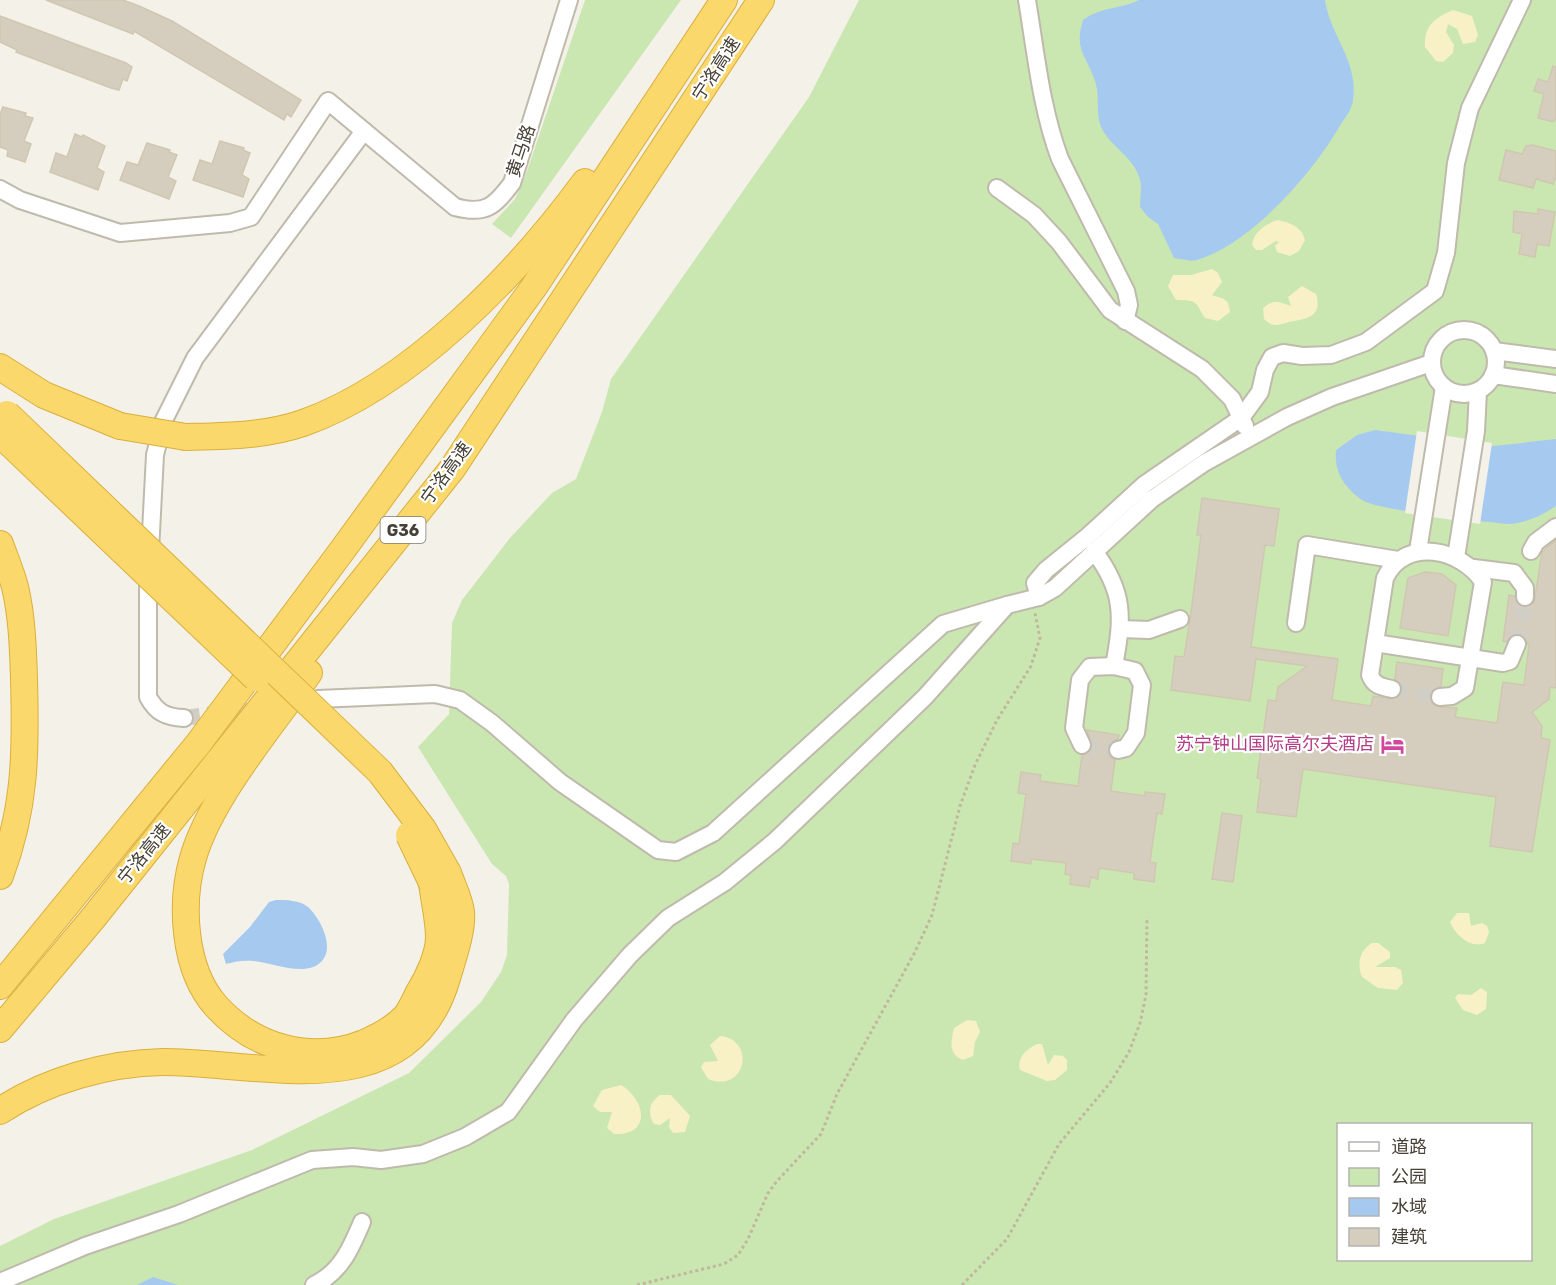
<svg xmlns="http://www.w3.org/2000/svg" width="1556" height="1285" font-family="Rubik,'Noto Sans SC',sans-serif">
	<rect width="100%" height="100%" fill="#f4f1e8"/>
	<!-- green -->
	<g fill="#cae7b2" fill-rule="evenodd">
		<polygon points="585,0 681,0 511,238 492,224 515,199 527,171"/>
		<path d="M859 0H1556V1285H0V1246L54 1219 252 1150 409 1073 481 1002 501 972 507 955 509 884 506 876 492 864 418 747 449 714 452 623 462 600 510 538 552 493 576 479 602 412 611 379 809 97ZM1338 1124H1530V1260H1338Z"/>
	</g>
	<!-- sand -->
	<g fill="#f7f1c5">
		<path d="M1453 10 1472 16 1478 35 1475 42 1463 44 1457 29 1448 24 1446 32 1454 45 1453 53 1443 62 1436 61 1425 47C1424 25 1435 18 1453 10Z"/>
		<path d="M1278 220C1291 223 1302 227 1305 240L1299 251 1290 256 1277 252 1275 246 1279 242 1276 241 1262 250H1256L1252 245C1253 232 1267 223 1278 220Z"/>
		<path d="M1212 269 1218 273 1222 282 1212 295C1222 299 1229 297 1230 312L1218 321 1205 318C1193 299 1198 301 1176 300L1168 286 1173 275H1191Z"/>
		<path d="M1302 286 1316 294C1322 314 1311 318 1294 321 1281 323 1275 330 1264 319L1263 308C1274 299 1278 302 1291 306L1288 297Z"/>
		<path d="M1457 913H1469L1471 926 1482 923 1487 926 1489 932 1485 943C1471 949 1455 935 1450 922Z"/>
		<path d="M1372 943H1378L1390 952V958L1375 967H1395L1401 970 1403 983 1397 990 1378 988 1362 977C1357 964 1359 951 1372 943Z"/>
		<polygon points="1481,988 1487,992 1486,1009 1477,1015 1463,1010 1455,998 1458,994 1471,995"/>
		<path d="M967 1020 976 1021 980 1032 975 1042 973 1056 963 1060C948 1054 951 1041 954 1028Z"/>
		<path d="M720 1036C756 1039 747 1094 708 1079L701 1067 704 1062 718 1061 710 1045Z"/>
		<path d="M1037 1044H1042L1048 1065 1054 1055 1063 1056 1067 1060V1070L1055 1080 1047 1081 1020 1070C1017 1057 1026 1050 1037 1044Z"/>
		<path d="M621 1085C647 1101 651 1136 614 1134L607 1128 612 1112H600L593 1106 602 1090Z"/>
		<path d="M660 1095H671L690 1116 685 1132 673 1133 669 1127 670 1118 660 1125 654 1124C647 1113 649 1102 660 1095Z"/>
	</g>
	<!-- water -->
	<g fill="#a6caef">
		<path d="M1139 0H1325C1330 35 1359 62 1353 100 1352 109 1346 117 1341 124 1314 172 1251 244 1197 260 1190 262 1182 259 1174 258L1158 224 1148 217 1140 207C1140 199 1142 188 1140 180 1135 158 1112 148 1102 129 1095 115 1100 99 1096 84 1088 57 1073 51 1083 20 1100 7 1121 9 1139 0Z"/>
		<path d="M1375 430 1494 446 1556 439V506C1541 516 1527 523 1508 524 1485 522 1376 510 1362 500 1344 487 1334 472 1336 450L1357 435Z"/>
		<path d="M276 900C286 900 300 900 308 907 320 918 335 946 322 961 307 978 273 963 254 961 244 960 236 961 226 964L223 954 250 927 269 902Z"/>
		<polygon points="153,1277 178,1285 137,1285"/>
	</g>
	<!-- pier -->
	<polygon fill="#f4f1e8" points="1417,431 1492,443 1480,524 1405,513"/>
	<!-- building -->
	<g fill="#d5cebe" stroke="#d0c7b1" stroke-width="1.5">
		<polygon points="46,0 123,0 139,6 172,21 301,100 291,117 287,114 284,120 134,31 133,34"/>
		<polygon points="0,16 126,63 132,67 127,81 123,79 119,90 111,88 16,52 17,50 0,42"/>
		<polygon points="1553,66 1556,67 1556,119 1553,122 1538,118 1544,94 1534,91 1538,79 1548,82"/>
		<polygon points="3,107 26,113 25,116 33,118 24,141 31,144 25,162 7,156 8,150 0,147 0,114"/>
		<polygon points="75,134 82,137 83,135 105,146 97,168 104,172 98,190 50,172 56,153 67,157"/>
		<polygon points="220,141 244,148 243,150 250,153 242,175 249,179 243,197 193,180 200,160 212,164"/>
		<polygon points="147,143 170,150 169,152 177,155 168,177 176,181 169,199 120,180 127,162 138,165"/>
		<polygon points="1532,145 1556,151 1556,177 1553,184 1536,179 1533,188 1499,180 1506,150 1522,154 1526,146"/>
		<polygon points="1538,209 1555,212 1549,246 1537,244 1535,257 1519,254 1522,234 1513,232 1514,211 1538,214"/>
		<polygon points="1202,498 1279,509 1274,546 1265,545 1251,647 1338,659 1332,700 1371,706 1373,696 1391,699 1400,695 1402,686 1395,679 1397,662 1443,669 1441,686 1430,693 1432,703 1440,707 1457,708 1455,717 1497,723 1503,682 1524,685 1529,645 1520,634 1515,634 1506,642 1503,641 1509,595 1515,596 1520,606 1526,607 1534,603 1542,552 1556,540 1556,688 1550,687 1549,699 1532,712 1542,726 1541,738 1550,740 1532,852 1490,846 1496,797 1303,769 1296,817 1257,812 1261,779 1257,778 1268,700 1276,701 1278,687 1307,666 1256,659 1250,701 1171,690 1175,656 1184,657 1190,620 1201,535 1197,535"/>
		<polygon points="1425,572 1442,574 1456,585 1448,636 1400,628 1408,578"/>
		<polygon points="1087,730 1119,735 1118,739 1111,742 1108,748 1110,757 1115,760 1111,791 1145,796 1145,792 1165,794 1162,814 1157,813 1150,862 1156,863 1154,882 1134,879 1134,873 1099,868 1098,879 1091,877 1089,887 1070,884 1071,875 1065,874 1066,863 1031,859 1031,864 1011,861 1013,843 1019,844 1026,794 1018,793 1021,772 1041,775 1040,781 1078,786 1082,755 1090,751 1092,746"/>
		<polygon points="1222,813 1242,816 1233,882 1212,879"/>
	</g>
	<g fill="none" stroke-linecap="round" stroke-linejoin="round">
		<!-- minor-tunnel -->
		<g stroke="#d1cec5" stroke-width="16" stroke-dasharray="16 8" stroke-linecap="butt">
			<polyline points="1517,644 1525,597"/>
			<polyline points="1392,689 1440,697"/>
			<polyline points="184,718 264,707"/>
			<polyline points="1082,745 1118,750"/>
		</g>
		<defs>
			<g id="minor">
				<path d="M1027 0C1036 54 1041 108 1060 159L1126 291 1129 305 1125 321"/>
				<polyline points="997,188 1034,215 1059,242 1110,310 1202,369 1232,399 1245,426"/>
				<path d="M0 189 20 200 120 233 230 223 251 217 328 101 455 207C485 215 494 207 512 183L569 0"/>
				<circle cx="1464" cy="362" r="32"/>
				<polyline points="1494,351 1556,359"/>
				<polyline points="1493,375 1556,384"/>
				<path d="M1094 551C1125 592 1123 618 1114 666"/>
				<polyline points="1418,551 1444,387"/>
				<polyline points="1531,551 1536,542 1556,527"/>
				<polyline points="1456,557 1476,431 1478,391"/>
				<polyline points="1474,568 1514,573 1525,588 1525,597"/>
				<polyline points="1039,597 1035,583 1046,570 1088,536 1145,484 1241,418 1260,392 1265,370 1272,357 1283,353 1302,356 1331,355 1366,342 1435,291 1446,253 1456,163 1470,108 1522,0"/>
				<polyline points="1296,623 1307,545 1398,560"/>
				<polyline points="1121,629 1149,630 1180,619"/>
				<polyline points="1375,643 1503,663 1510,661 1517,644"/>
				<path d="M1392 689C1382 687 1374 686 1370 675L1385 578C1405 536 1462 549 1483 582L1465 688 1452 696 1440 697"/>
				<polyline points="318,699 435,694 460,700 492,723 560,782 658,850 676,852 713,833 943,624 1007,605"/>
				<path d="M184 718C166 717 157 713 148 697V590L155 455 163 422 195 358 364 131"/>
				<polyline points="1082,745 1074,728 1080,680 1090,667 1114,666 1135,671 1142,685 1136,733 1126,748 1118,750"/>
				<polyline points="0,1282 85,1246 179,1214 312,1160 353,1157 381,1160 423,1154 465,1137 508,1112 574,1020 630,955 668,918 725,882 775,841 925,697 1007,605 1039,597 1055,588 1152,499 1204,463 1287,417 1332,397 1431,363"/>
				<path d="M314 1285C341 1272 351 1248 362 1222"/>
			</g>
			<g id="highway">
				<polyline points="0,367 44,395 120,426"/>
				<path d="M186 437C226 436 265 436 303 423 411 385 519 272 585 182"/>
				<path d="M0 544C5 558 11 572 15 587 22 616 23 648 24 678 26 751 26 807 0 876"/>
				<path d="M309 673C272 725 210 798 193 858 180 903 183 969 216 1006 254 1048 311 1064 364 1043 378 1037 395 1028 406 1016 411 1009 415 1000 419 992 428 978 439 954 439 937 439 920 434 900 432 883"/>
				<polyline points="0,986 198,744 341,552 534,287 724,0"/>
				<polyline points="0,1029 94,917 452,469 761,0"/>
				<path d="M0 1111C46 1080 108 1063 163 1062 263 1062 409 1109 447 978 452 961 463 930 461 912 460 900 452 885 448 873"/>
			</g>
		</defs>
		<!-- minor casing -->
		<use href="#minor" stroke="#bfbaab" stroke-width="20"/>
		<!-- highway casing -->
		<use href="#highway" stroke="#daaf3c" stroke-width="28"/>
		<!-- path -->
		<g stroke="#c1b79c" stroke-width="3" stroke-dasharray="3 3" stroke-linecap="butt">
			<polyline points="637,1285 724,1264 738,1255 748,1239 768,1193 777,1181 821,1134 837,1094 915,952 932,915 960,806 975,765 997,720 1031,666 1040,638 1035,613"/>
			<polyline points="962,1285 1007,1239 1059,1144 1110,1083 1129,1052 1140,1023 1146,995 1147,917"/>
		</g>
		<!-- minor -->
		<use href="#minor" stroke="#fff" stroke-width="16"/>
		<!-- highway -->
		<use href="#highway" stroke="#fbd86c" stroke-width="26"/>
		<defs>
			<g id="highway-bridge">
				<polyline points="7,414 380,772 423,829 448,873"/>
				<polyline points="120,426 186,437"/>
				<polyline points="0,434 256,678"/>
				<polyline points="409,835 432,883"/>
			</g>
		</defs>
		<!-- highway-bridge casing -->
		<use href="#highway-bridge" stroke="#daaf3c" stroke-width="28" stroke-linecap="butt"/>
		<!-- highway-bridge -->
		<use href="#highway-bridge" stroke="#fbd86c" stroke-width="26"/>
	</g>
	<!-- icons -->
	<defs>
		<symbol id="hotel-bare" viewBox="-9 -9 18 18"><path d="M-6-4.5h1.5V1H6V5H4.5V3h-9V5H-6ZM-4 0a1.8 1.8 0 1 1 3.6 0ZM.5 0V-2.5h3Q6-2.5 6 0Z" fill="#d1479c" stroke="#fff" stroke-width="2.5" paint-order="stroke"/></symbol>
	</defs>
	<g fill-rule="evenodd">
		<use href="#hotel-bare" x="1376" y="728" width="33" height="33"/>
	</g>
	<g text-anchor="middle" stroke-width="4.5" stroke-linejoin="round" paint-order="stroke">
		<!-- shield labels -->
		<rect fill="#fff" stroke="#7e7b73" stroke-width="1.5" x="380.5" y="517" width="45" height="26" rx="4.5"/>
		<g font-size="16" font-weight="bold" fill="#474237">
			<text x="403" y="536">G36</text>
		</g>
		<!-- street labels -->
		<g font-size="18" fill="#474237" stroke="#fff">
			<text transform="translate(716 69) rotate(-57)" y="6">宁洛高速</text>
			<text transform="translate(521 151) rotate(-72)" y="6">黄马路</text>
			<text transform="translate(446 473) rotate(-54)" y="6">宁洛高速</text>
			<text transform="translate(144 854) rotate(-51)" y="6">宁洛高速</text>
		</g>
		<!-- hotel labels -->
		<g font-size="18" fill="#b23c85" stroke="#fff" text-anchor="end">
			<text x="1374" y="750">苏宁钟山国际高尔夫酒店</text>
		</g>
	</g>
	<!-- legend -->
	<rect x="1337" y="1123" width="195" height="138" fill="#ffffff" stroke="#b5b3af" stroke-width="1.5"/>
	<rect x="1349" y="1142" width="30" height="9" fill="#ffffff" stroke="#b5b3af" stroke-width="1.5"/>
	<text x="1391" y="1153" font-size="18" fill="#474237">道路</text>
	<rect x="1349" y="1168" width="30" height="18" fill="#cae7b2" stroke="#b5b3af" stroke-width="1.5"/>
	<text x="1391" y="1183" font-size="18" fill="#474237">公园</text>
	<rect x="1349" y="1198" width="30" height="18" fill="#a6caef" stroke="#b5b3af" stroke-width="1.5"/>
	<text x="1391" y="1213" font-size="18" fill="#474237">水域</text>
	<rect x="1349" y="1228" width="30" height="18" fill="#d5cebe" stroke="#b5b3af" stroke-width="1.5"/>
	<text x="1391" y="1243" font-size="18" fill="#474237">建筑</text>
</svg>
